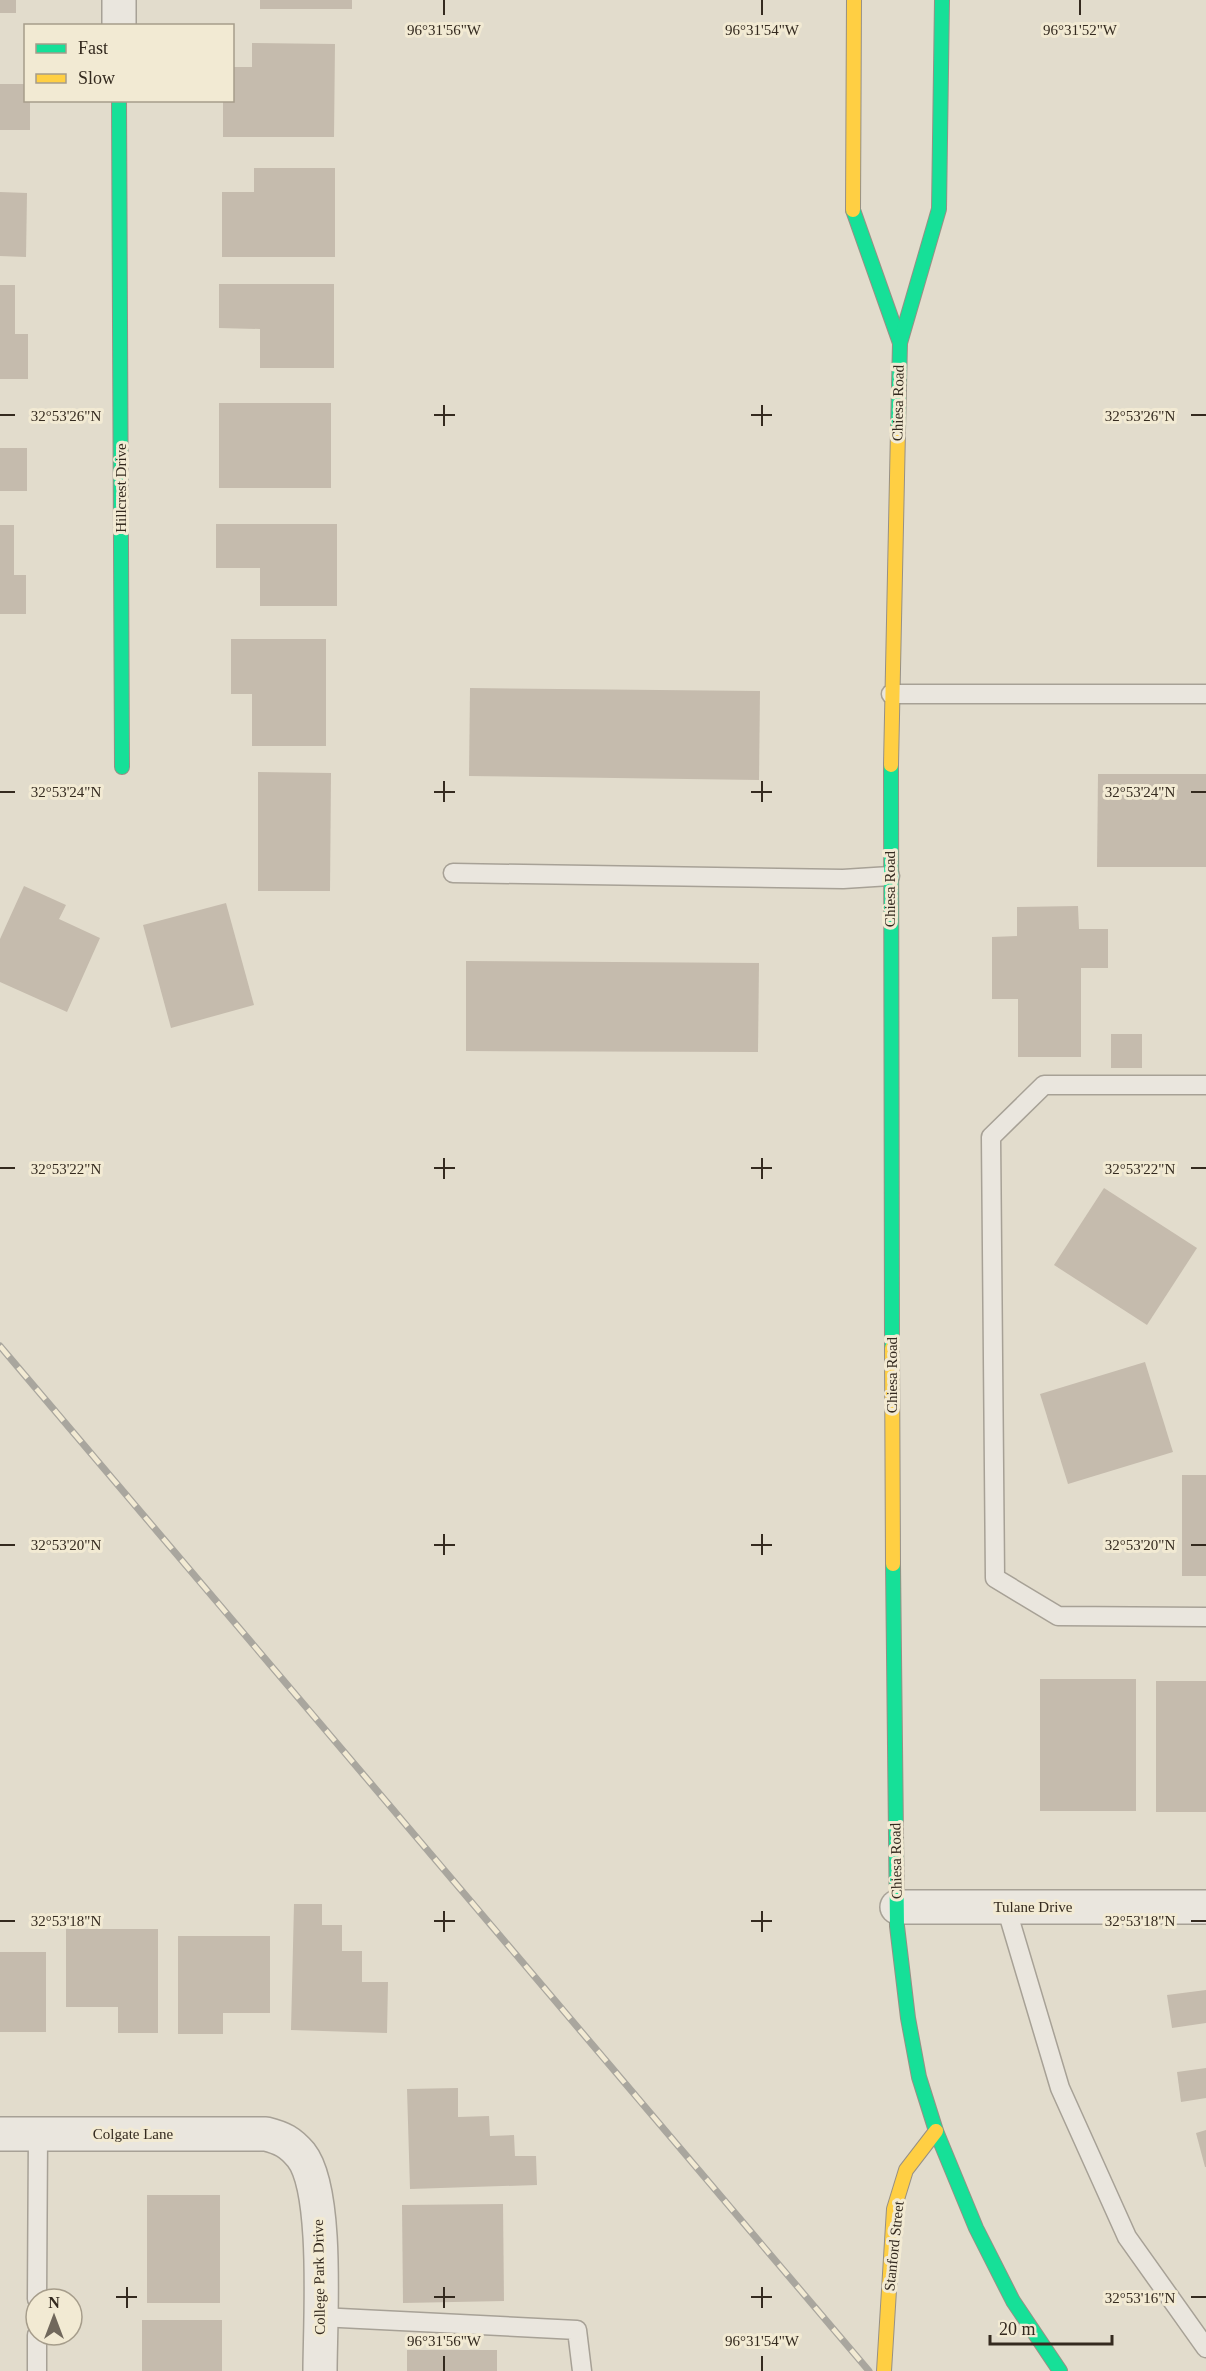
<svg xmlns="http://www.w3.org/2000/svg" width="1206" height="2371" font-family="Georgia,serif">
	<rect width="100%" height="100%" fill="#e2dccc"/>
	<!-- building -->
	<g fill="#c5bbad">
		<rect x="0" y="0" width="16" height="13"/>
		<rect x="260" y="0" width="92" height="9"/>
		<polygon points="252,43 335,44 334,137 223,137 223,100 232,100 232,67 252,67"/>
		<polygon points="0,84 26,84 26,100 30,100 30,130 0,130"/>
		<polygon points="254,168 335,168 335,257 222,257 222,192 254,192"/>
		<polygon points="0,192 27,193 26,257 0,256"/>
		<polygon points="219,284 334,284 334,368 260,368 260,329 219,328"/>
		<polygon points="0,285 15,285 15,334 28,334 28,379 0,379"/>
		<rect x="219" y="403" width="112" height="85"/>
		<rect x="0" y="448" width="27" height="43"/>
		<polygon points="216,524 337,524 337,606 260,606 260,568 216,568"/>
		<polygon points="0,525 14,525 14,575 26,575 26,614 0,614"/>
		<polygon points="231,639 326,639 326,746 252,746 252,694 231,694"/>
		<polygon points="470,688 760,691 759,780 469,776"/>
		<polygon points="258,772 331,773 330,891 258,891"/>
		<polygon points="1098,774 1206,774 1206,867 1097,867"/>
		<polygon points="24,886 66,905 59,919 100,938 67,1012 0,982 0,939"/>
		<polygon points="226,903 254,1005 171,1028 143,925"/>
		<polygon points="1078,906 1079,929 1108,929 1108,968 1081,968 1081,1057 1018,1057 1018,999 992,999 992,937 1017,936 1017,907"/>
		<polygon points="466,961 759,963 758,1052 466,1051"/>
		<rect x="1111" y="1034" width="31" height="34"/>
		<polygon points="1104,1188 1197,1248 1147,1325 1054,1265"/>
		<polygon points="1145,1362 1173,1452 1068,1484 1040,1394"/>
		<rect x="1182" y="1475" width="24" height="101"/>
		<rect x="1040" y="1679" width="96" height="132"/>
		<rect x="1156" y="1681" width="50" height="131"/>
		<polygon points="294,1904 322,1904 322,1925 342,1925 342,1951 362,1951 362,1982 388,1982 387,2033 291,2030"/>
		<polygon points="66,1929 158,1929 158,2033 118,2033 118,2007 66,2007"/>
		<polygon points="178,1936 270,1936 270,2013 223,2013 223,2034 178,2034"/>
		<rect x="0" y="1952" width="46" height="80"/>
		<polygon points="1206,1990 1206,2023 1172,2028 1167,1995"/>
		<polygon points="1206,2068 1206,2098 1181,2102 1177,2072"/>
		<polygon points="458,2088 458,2117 489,2116 490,2136 514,2135 515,2156 536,2156 537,2185 410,2189 407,2089"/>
		<polygon points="1206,2130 1206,2167 1205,2167 1196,2133"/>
		<rect x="147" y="2195" width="73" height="108"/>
		<polygon points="503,2204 504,2301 403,2303 402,2205"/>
		<rect x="142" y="2320" width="80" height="51"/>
		<rect x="407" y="2350" width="90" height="21"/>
	</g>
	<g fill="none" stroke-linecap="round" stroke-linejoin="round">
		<defs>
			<g id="lane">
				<polyline points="891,694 1206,694"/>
				<polyline points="453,873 843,879 890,876"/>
				<polyline points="1206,1085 1044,1085 991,1137 995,1578 1058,1616 1206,1617"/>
				<polyline points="1006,1907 1060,2088 1127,2237 1206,2348"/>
				<polyline points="37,2299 38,2134"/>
				<polyline points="320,2317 577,2330 582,2371"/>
				<polyline points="37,2371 37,2335"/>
			</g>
			<g id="street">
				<polyline points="119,0 119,26"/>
				<polyline points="897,1907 1206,1907"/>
				<path d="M0 2134H266C282 2138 290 2142 301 2155 329 2190 320 2324 320 2371"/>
			</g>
			<g id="fast">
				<polyline points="119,100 122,767"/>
				<polyline points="853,210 900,343"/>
				<polyline points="898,430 900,343 939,209 942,0"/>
				<polyline points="891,765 892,1348"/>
				<polyline points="893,1564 897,1926 908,2018 919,2077 936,2131 976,2228 1013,2301 1060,2371"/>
			</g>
			<g id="slow">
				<polyline points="853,210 854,0"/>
				<polyline points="891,765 898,430"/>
				<polyline points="892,1348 893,1564"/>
				<polyline points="884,2371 894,2209 906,2170 936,2131"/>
			</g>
		</defs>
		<!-- lane casing -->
		<use href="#lane" stroke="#a7a196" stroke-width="21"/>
		<!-- street casing -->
		<use href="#street" stroke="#a7a196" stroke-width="36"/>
		<!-- fast casing -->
		<use href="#fast" stroke="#979085" stroke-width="16"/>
		<!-- slow casing -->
		<use href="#slow" stroke="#979085" stroke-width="16"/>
		<!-- lane -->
		<use href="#lane" stroke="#eae6de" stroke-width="18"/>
		<!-- street -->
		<use href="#street" stroke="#eae6de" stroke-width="33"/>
		<!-- fast -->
		<use href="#fast" stroke="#16e098" stroke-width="14"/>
		<!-- slow -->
		<use href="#slow" stroke="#ffcf43" stroke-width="14"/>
		<defs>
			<polyline id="rail" points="0,1346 869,2371"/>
		</defs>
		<!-- rail casing -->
		<use href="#rail" stroke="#a9a69e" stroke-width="7"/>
		<!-- rail -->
		<use href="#rail" stroke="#f2ead3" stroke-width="4.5" stroke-dasharray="14" stroke-linecap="butt"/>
	</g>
	<!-- ticks -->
	<path fill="none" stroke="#342a1f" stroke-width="2" d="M444 0V15M762 0V15M1080 0V15M444 405V426M762 405V426M0 415H15M434 415H455M751 415H772M1191 415H1206M444 781V802M762 781V802M0 792H15M434 792H455M751 792H772M1191 792H1206M444 1158V1179M762 1158V1179M0 1168H15M434 1168H455M751 1168H772M1191 1168H1206M444 1534V1555M762 1534V1555M0 1545H15M434 1545H455M751 1545H772M1191 1545H1206M444 1911V1932M762 1911V1932M0 1921H15M434 1921H455M751 1921H772M1191 1921H1206M127 2287V2308M444 2287V2308M762 2287V2308M116 2297H137M434 2297H455M751 2297H772M1191 2297H1206M444 2356V2371M762 2356V2371"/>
	<g text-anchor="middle" stroke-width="6" stroke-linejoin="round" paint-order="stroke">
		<!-- street labels -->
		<g font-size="15" fill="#342a1f" stroke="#f2ead3">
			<text transform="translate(898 403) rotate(-89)" y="5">Chiesa Road</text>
			<text transform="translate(121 488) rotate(-90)" y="5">Hillcrest Drive</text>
			<text transform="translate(890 889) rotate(-90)" y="5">Chiesa Road</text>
			<text transform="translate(892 1375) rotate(-90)" y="5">Chiesa Road</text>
			<text transform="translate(896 1861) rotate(-91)" y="5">Chiesa Road</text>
			<text x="1033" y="1912">Tulane Drive</text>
			<text x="133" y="2139">Colgate Lane</text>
			<text transform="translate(894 2246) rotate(-84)" y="5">Stanford Street</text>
			<text transform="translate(319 2277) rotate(-91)" y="5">College Park Drive</text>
		</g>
	</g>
	<g font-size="15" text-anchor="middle" fill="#342a1f" stroke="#f2ead3" stroke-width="6" stroke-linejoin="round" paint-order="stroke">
		<text x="444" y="35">96°31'56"W</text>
		<text x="762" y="35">96°31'54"W</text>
		<text x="1080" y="35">96°31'52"W</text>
		<text x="66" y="421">32°53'26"N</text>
		<text x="1140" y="421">32°53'26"N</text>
		<text x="66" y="797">32°53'24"N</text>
		<text x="1140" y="797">32°53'24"N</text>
		<text x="66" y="1174">32°53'22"N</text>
		<text x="1140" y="1174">32°53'22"N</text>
		<text x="66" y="1550">32°53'20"N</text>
		<text x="1140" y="1550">32°53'20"N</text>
		<text x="66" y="1926">32°53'18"N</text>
		<text x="1140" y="1926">32°53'18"N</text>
		<text x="1140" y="2303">32°53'16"N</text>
		<text x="444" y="2346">96°31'56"W</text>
		<text x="762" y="2346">96°31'54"W</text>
	</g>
	<!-- legend -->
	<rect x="24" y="24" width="210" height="78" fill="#f2ead3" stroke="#a69d8b" stroke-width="1.5"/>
	<rect x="36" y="44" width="30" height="9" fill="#16e098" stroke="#a69d8b" stroke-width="1.5"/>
	<text x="78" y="54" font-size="18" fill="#342a1f">Fast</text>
	<rect x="36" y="74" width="30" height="9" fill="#ffcf43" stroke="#a69d8b" stroke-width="1.5"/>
	<text x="78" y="84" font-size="18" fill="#342a1f">Slow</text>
	<!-- north arrow -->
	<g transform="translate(54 2317)"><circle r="28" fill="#f2ead3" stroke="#a69d8b" stroke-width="1.5"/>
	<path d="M0-4.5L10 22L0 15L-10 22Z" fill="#71685c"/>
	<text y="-9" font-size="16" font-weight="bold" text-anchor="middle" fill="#342a1f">N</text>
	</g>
	<!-- scale -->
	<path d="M990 2335v9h122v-9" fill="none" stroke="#342a1f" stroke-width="3"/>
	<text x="999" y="2335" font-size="18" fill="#342a1f" stroke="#f2ead3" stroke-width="4.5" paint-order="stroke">20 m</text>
</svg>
